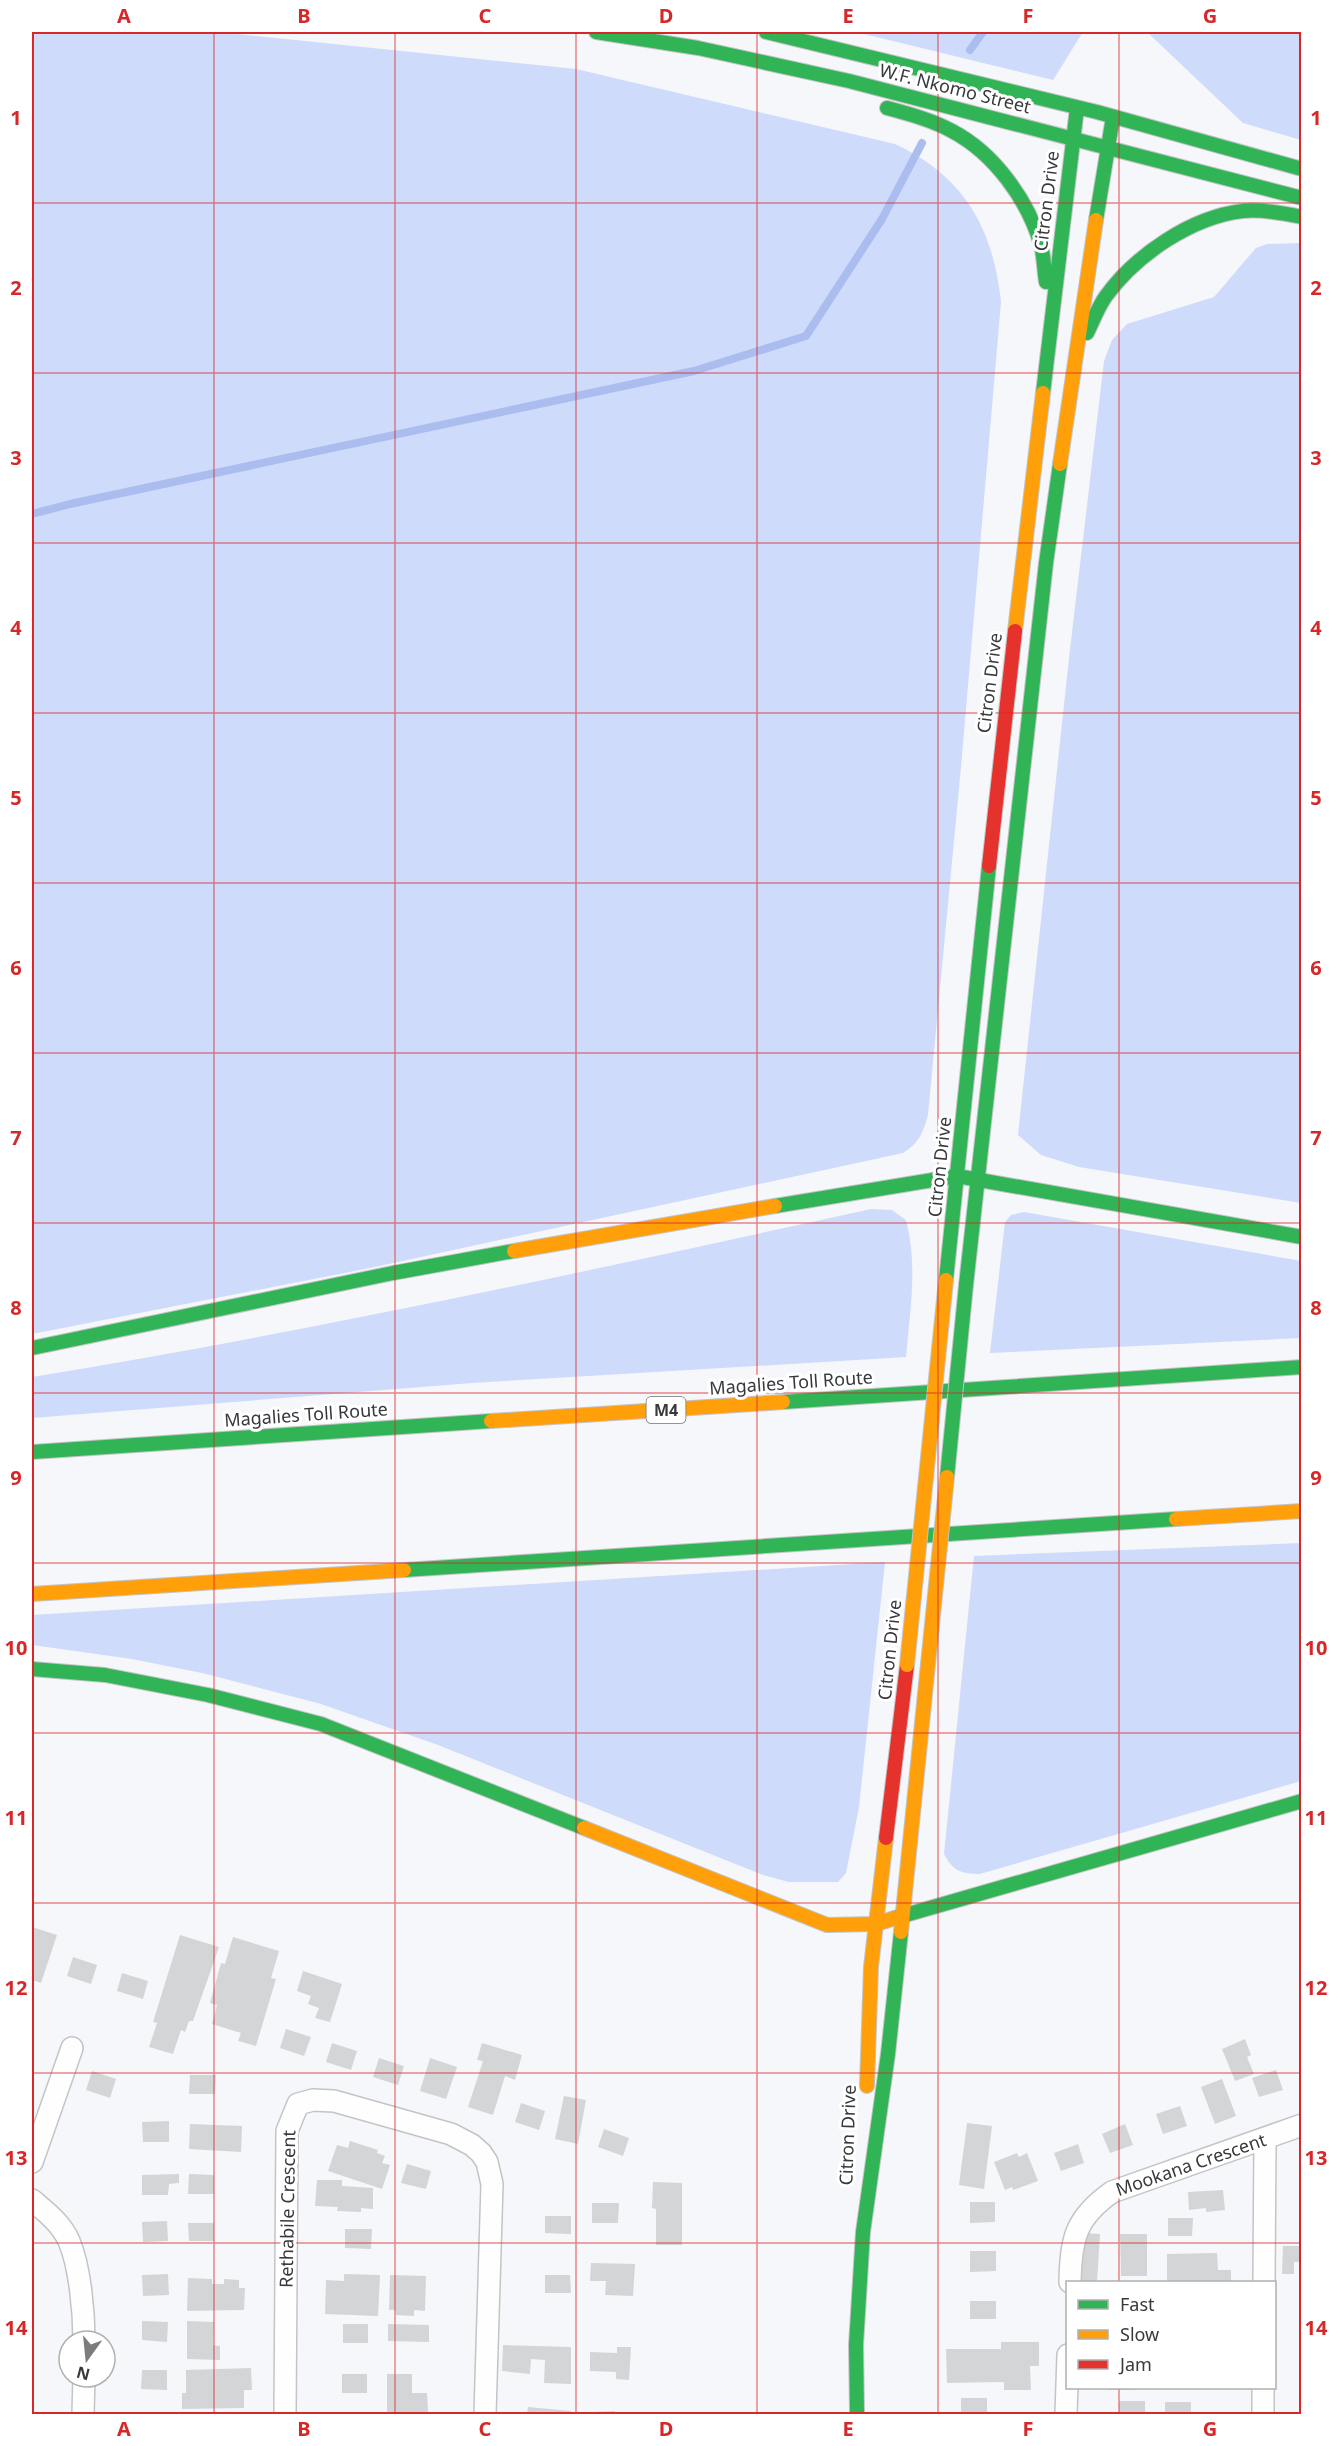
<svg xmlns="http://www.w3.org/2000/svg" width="1333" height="2446" font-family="'Noto Sans',sans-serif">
	<rect width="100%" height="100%" fill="#f6f7fa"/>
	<!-- green -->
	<g fill="#cfdbfb">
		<path d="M32 32H218L576 69 895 144C964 176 993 228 1001 302L961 767 928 1115C923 1133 919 1143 903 1153L370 1268 32 1334Z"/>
		<polygon points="856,32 1083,32 1053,80"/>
		<polygon points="1147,32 1301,32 1301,140 1243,123"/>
		<polygon points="1301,243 1302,243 1301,1203 1079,1167 1041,1155 1018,1135 1069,658 1104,361 1112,340 1127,324 1214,297 1256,248 1267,244"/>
		<path d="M871 1209 892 1210 906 1220C918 1266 910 1311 906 1357L472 1383 32 1418V1377C313 1331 593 1270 871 1209Z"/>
		<polygon points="1024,1212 1301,1261 1301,1338 990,1353 1005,1222 1011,1215"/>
		<path d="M1301 1543V1781L980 1874C961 1874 953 1871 944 1854L974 1556Z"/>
		<polygon points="885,1562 859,1807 846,1873 838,1882 789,1882 763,1875 438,1745 321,1704 202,1673 132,1659 32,1645 32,1615"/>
	</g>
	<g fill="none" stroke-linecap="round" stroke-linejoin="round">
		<!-- stream -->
		<g stroke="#aabdee" stroke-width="8">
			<polyline points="970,50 983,32"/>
			<polyline points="32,514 70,504 694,371 806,336 882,219 922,143"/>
		</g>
	</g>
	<!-- building -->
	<g fill="#d4d5d7">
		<polygon points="32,1927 57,1935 41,1983 32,1980"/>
		<polygon points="180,1935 219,1947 193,2021 189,2021 185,2032 181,2030 173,2054 149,2047 157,2023 153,2022"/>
		<polygon points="233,1937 279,1951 271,1978 276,1979 256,2046 238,2041 241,2033 212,2024 217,2005 210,2003 221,1963 225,1964"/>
		<polygon points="73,1957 97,1965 91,1984 67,1976"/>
		<polygon points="303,1971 342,1984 330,2022 315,2018 319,2008 308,2004 311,1996 297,1991"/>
		<polygon points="122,1973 148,1981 143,1999 117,1991"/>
		<polygon points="286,2029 311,2037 304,2056 280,2048"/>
		<polygon points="1245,2039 1251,2055 1247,2057 1254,2074 1235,2081 1222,2049"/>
		<polygon points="332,2043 357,2051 351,2070 326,2062"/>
		<polygon points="482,2043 522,2055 515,2080 505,2076 493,2115 468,2107 483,2061 477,2060"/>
		<polygon points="379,2058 404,2066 398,2085 373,2077"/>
		<polygon points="430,2058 457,2067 446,2099 420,2091"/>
		<polygon points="1276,2070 1283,2090 1259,2097 1252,2078"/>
		<polygon points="92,2071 116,2079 110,2098 86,2090"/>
		<polygon points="190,2075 216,2075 215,2094 189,2094"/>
		<polygon points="1222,2079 1236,2116 1215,2124 1201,2087"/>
		<polygon points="564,2096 586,2100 578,2144 555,2139"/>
		<polygon points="521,2103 545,2111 539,2130 515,2122"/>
		<polygon points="1180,2106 1187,2126 1163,2134 1156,2114"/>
		<polygon points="169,2121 169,2142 143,2142 142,2122"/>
		<polygon points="967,2123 992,2126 984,2189 959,2185"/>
		<polygon points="190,2124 242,2126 241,2152 189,2149"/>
		<polygon points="1125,2124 1133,2145 1110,2153 1102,2134"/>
		<polygon points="604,2129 629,2138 623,2156 598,2147"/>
		<polygon points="350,2141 378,2150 377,2153 385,2156 382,2163 390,2165 382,2189 328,2171 337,2145 348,2148"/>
		<polygon points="1078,2144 1084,2163 1061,2171 1054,2153"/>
		<polygon points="1017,2153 1019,2157 1027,2153 1038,2181 1013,2190 1012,2187 1005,2190 994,2162"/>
		<polygon points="407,2164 431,2171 426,2189 401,2183"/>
		<polygon points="179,2174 179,2183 169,2184 168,2195 142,2195 142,2175"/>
		<polygon points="189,2174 214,2175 214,2194 188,2194"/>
		<polygon points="317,2180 342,2180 342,2186 373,2188 373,2209 361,2208 361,2212 337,2211 338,2207 315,2206"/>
		<polygon points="653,2182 682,2183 682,2245 656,2245 656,2209 652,2208"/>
		<polygon points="1223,2190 1225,2210 1206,2212 1206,2208 1189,2210 1188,2192"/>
		<polygon points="970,2202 995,2202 995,2222 970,2223"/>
		<polygon points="592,2203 619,2203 618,2223 592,2223"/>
		<polygon points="545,2216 571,2216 571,2234 545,2233"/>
		<polygon points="1168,2218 1193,2218 1192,2236 1168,2236"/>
		<polygon points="167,2221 168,2241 143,2242 142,2222"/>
		<polygon points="188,2223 214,2223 214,2241 189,2241"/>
		<polygon points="345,2229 372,2229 371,2249 345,2248"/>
		<polygon points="1084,2233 1100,2234 1097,2282 1081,2282"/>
		<polygon points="1120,2234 1147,2234 1147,2276 1121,2276"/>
		<polygon points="1283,2246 1302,2246 1302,2262 1294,2262 1294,2274 1282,2274"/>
		<polygon points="970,2251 996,2251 996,2271 970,2272"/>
		<polygon points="1217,2253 1218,2270 1231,2270 1231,2282 1167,2282 1167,2254"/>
		<polygon points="591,2263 635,2264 633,2296 605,2295 606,2281 590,2281"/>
		<polygon points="168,2274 169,2295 143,2296 142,2275"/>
		<polygon points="344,2274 380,2275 378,2316 325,2314 326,2280 344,2281"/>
		<polygon points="390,2275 426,2276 425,2311 414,2310 414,2316 396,2315 395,2310 389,2310"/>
		<polygon points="545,2275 570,2275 571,2293 545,2293"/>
		<polygon points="188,2278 212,2279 212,2284 224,2284 224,2279 239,2280 239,2288 245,2288 244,2310 187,2311"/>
		<rect x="970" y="2301" width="26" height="18"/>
		<polygon points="142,2321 168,2322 167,2342 142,2340"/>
		<polygon points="187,2321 214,2322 213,2345 220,2346 220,2360 187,2359"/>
		<rect x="343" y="2324" width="25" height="19"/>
		<polygon points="388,2324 429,2325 429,2342 388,2341"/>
		<polygon points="1001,2342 1039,2342 1039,2366 1030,2366 1031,2390 1004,2390 1004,2382 947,2383 946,2349 1001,2349"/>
		<polygon points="503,2345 571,2347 571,2384 544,2383 545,2360 531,2359 530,2374 502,2371"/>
		<polygon points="617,2347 631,2347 629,2380 616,2379 616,2372 590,2371 590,2352 617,2353"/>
		<polygon points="251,2368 252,2390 244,2390 244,2408 182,2409 182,2393 186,2393 186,2370"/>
		<polygon points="142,2370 167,2370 167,2390 141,2389"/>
		<rect x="342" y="2374" width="25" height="19"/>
		<polygon points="387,2374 412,2374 412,2393 427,2393 428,2412 387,2412"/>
		<rect x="1109" y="2388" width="26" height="2"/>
		<rect x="961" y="2398" width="26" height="16"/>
		<rect x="1119" y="2401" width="26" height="13"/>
		<rect x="1165" y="2402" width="26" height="12"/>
		<polygon points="528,2407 571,2411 571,2414 527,2414"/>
		<polygon points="615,2411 615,2414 589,2414 589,2412"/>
	</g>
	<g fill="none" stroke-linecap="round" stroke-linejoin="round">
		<defs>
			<g id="street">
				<polyline points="32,2162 72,2048"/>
				<path d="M32 2200C46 2212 61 2223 69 2241 80 2267 84 2312 84 2341"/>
				<path d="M1070 2282C1071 2239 1075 2218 1112 2192L1302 2125"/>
				<polyline points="1264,2282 1265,2139"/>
				<polyline points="83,2414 84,2377"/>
				<polyline points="285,2414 287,2131 298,2104 313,2100 334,2101 451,2134 472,2145 481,2153 487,2162 492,2184 485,2414"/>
				<polyline points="1066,2414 1068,2355"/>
				<polyline points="1263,2414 1263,2388"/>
			</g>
			<g id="fast">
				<polyline points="596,32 698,48 849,81 1302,198"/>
				<polyline points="766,32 1097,112 1302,169"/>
				<path d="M887 108C909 114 932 120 952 131 994 153 1028 200 1041 245 1044 257 1044 270 1046 282"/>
				<polyline points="1096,220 1113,117"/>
				<path d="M1087 333C1093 321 1098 307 1106 296 1136 255 1191 217 1243 211 1262 209 1283 213 1302 217"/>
				<polyline points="1043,393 1077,108"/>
				<polyline points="775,1206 957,1176 1302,1237"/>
				<polyline points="946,1280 989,866"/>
				<polyline points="966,1285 1046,563 1060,464"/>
				<polyline points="32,1348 393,1273 514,1251"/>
				<polyline points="783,1402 1302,1367"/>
				<polyline points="32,1452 491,1421"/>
				<polyline points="404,1570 1176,1519"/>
				<polyline points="32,1669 105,1675 208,1695 321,1724 584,1828"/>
				<polyline points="895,1918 1302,1801"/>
				<polyline points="857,2414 856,2345 863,2232 888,2054 901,1932"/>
			</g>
			<g id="slow">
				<polyline points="1060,464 1096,220"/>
				<polyline points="1015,631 1043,393"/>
				<polyline points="514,1251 775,1206"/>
				<polyline points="491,1421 783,1402"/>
				<polyline points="1176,1519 1302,1511"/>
				<polyline points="32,1594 404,1570"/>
				<polyline points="584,1828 827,1925 876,1924 895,1918"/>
				<polyline points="901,1932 928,1664"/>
				<polyline points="867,2086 871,1967 886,1838"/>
			</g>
			<g id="jam">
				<polyline points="989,866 1015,631"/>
				<polyline points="886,1838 907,1665"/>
			</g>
		</defs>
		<!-- street casing -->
		<use href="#street" stroke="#c3c4c6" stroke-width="24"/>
		<!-- fast casing -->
		<use href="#fast" stroke="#c3c4c6" stroke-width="16"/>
		<!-- slow casing -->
		<use href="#slow" stroke="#c3c4c6" stroke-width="16"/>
		<!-- jam casing -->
		<use href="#jam" stroke="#c3c4c6" stroke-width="16"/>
		<!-- street -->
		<use href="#street" stroke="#fefefe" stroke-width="21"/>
		<!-- fast -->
		<use href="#fast" stroke="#30b455" stroke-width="14"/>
		<!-- slow -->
		<use href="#slow" stroke="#ff9f0a" stroke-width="14"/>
		<!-- jam -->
		<use href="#jam" stroke="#e5322d" stroke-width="14"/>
		<defs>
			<polyline id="fast-bridge" points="947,1477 966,1285"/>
			<g id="slow-bridge">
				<polyline points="928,1664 947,1477"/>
				<polyline points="907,1665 946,1280"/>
			</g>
		</defs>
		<!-- fast-bridge casing -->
		<use href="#fast-bridge" stroke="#c3c4c6" stroke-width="16" stroke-linecap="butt"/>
		<!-- slow-bridge casing -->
		<use href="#slow-bridge" stroke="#c3c4c6" stroke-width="16" stroke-linecap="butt"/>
		<!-- fast-bridge -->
		<use href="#fast-bridge" stroke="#30b455" stroke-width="14"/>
		<!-- slow-bridge -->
		<use href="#slow-bridge" stroke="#ff9f0a" stroke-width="14"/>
	</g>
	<!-- grid -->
	<path fill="none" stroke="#d62828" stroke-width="1.5" stroke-opacity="0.55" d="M214 32V2414M395 32V2414M576 32V2414M757 32V2414M938 32V2414M1119 32V2282M32 203H1302M32 373H1302M32 543H1302M32 713H1302M32 883H1302M32 1053H1302M32 1223H1302M32 1393H1302M32 1563H1302M32 1733H1302M32 1903H1302M32 2073H1302M32 2243H1302M1119 2388V2414"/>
	<g text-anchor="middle" stroke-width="6" stroke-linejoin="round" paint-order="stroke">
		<!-- shield labels -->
		<rect fill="#fff" stroke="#747476" stroke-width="1.5" x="646.5" y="1397" width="39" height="26" rx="4.5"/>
		<g font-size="16" font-weight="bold" fill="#38393c">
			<text x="666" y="1416">M4</text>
		</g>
		<!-- street labels -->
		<g font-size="18" fill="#38393c" stroke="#fff">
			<text transform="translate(955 89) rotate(14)" y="6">W.F. Nkomo Street</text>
			<text transform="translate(1047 201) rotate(-83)" y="6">Citron Drive</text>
			<text transform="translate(990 683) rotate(-83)" y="6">Citron Drive</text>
			<text transform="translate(940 1167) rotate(-84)" y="6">Citron Drive</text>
			<text transform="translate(791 1383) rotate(-4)" y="6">Magalies Toll Route</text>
			<text transform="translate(306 1415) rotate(-4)" y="6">Magalies Toll Route</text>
			<text transform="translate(890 1650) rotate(-84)" y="6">Citron Drive</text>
			<text transform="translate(848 2135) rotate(-88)" y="6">Citron Drive</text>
			<text transform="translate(1191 2165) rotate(-19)" y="6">Mookana Crescent</text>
			<text transform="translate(288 2209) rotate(-89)" y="6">Rethabile Crescent</text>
		</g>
	</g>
	<!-- border -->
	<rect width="1333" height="2446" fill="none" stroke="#ffffff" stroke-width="66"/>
	<!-- legend -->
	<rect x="1066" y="2281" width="210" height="108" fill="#ffffff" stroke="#afb0b1" stroke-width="1.5"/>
	<rect x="1078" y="2300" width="30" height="9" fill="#30b455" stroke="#afb0b1" stroke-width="1.5"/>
	<text x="1120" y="2311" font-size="18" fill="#38393c">Fast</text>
	<rect x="1078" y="2330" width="30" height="9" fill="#ff9f0a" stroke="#afb0b1" stroke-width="1.5"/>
	<text x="1120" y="2341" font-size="18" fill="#38393c">Slow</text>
	<rect x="1078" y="2360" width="30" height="9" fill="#e5322d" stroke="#afb0b1" stroke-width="1.5"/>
	<text x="1120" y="2371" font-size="18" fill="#38393c">Jam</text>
	<!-- north arrow -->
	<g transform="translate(87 2359) rotate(195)"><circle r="28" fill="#ffffff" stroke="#afb0b1" stroke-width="1.5"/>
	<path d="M0-4.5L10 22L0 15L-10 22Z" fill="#7a7c7e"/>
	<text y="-9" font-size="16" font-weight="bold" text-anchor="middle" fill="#38393c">N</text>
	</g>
	<rect x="33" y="33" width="1267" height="2380" fill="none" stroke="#d62828" stroke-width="2"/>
	<g font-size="20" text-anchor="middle" font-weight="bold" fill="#d62828">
		<text x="124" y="23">A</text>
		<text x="304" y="23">B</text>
		<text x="485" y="23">C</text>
		<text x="666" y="23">D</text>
		<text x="848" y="23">E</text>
		<text x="1028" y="23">F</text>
		<text x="1210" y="23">G</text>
		<text x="16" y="125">1</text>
		<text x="1316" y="125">1</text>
		<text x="16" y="295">2</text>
		<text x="1316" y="295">2</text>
		<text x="16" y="465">3</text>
		<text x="1316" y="465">3</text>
		<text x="16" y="635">4</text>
		<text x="1316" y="635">4</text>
		<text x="16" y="805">5</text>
		<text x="1316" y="805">5</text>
		<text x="16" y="975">6</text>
		<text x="1316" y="975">6</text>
		<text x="16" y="1145">7</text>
		<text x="1316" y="1145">7</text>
		<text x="16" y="1315">8</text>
		<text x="1316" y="1315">8</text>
		<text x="16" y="1485">9</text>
		<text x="1316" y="1485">9</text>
		<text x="16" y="1655">10</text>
		<text x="1316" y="1655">10</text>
		<text x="16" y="1825">11</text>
		<text x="1316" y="1825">11</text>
		<text x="16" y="1995">12</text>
		<text x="1316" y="1995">12</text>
		<text x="16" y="2165">13</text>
		<text x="1316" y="2165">13</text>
		<text x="16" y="2335">14</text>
		<text x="1316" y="2335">14</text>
		<text x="124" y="2436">A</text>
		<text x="304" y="2436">B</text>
		<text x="485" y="2436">C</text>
		<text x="666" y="2436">D</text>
		<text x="848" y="2436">E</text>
		<text x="1028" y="2436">F</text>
		<text x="1210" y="2436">G</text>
	</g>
</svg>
